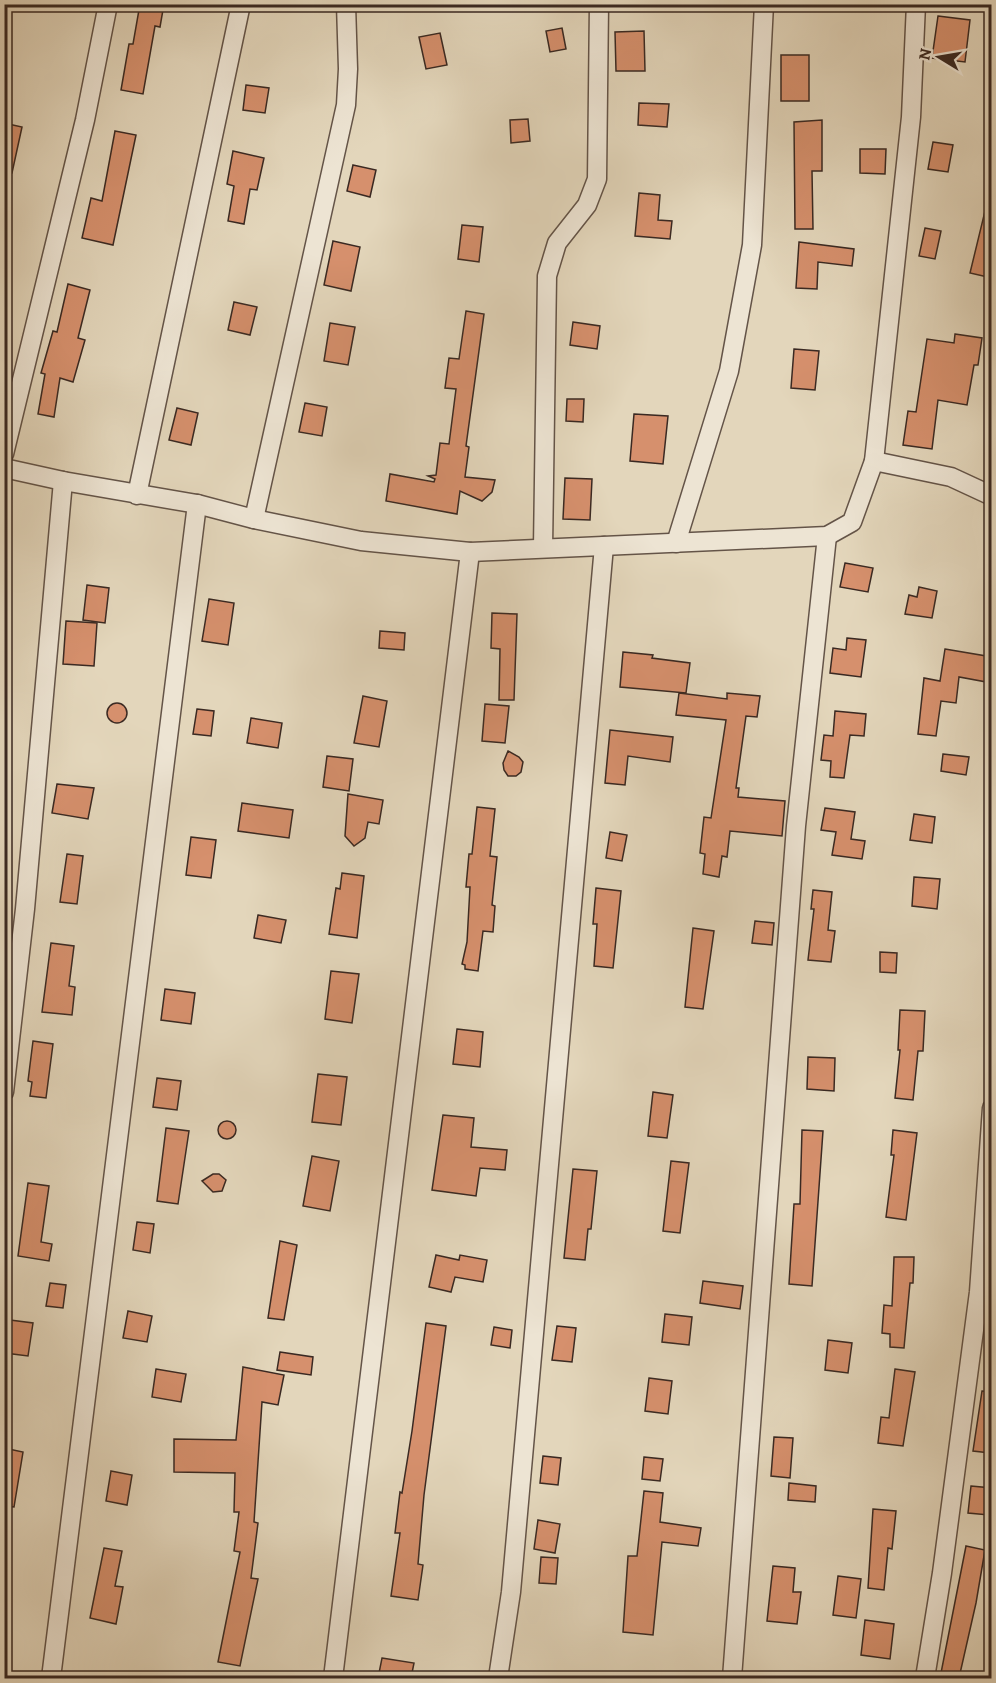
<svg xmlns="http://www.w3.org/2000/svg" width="996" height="1683" font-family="Alegreya,serif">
	<rect width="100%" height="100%" fill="#e3d6bb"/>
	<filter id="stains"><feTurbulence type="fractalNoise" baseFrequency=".00333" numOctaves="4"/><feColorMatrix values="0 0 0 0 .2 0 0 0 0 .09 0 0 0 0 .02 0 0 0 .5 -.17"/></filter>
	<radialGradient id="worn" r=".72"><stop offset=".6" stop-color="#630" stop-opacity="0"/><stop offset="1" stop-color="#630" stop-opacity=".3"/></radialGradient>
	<!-- building -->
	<g fill="#d6906d" stroke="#3a2922" stroke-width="1.5">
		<polygon points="140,4 164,4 160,27 155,26 143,94 121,90 129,44 133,44"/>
		<polygon points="938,16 970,20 965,62 932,58"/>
		<polygon points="562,28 566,49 550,52 546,31"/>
		<polygon points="644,31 645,71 616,71 615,32"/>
		<polygon points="440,33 447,65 426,69 419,37"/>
		<rect x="781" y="55" width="28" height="46"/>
		<polygon points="246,85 269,88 265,113 243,110"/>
		<polygon points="639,103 669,104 667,127 638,125"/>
		<polygon points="528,119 530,141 511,143 510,120"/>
		<polygon points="822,120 822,171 812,171 813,229 795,229 794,122"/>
		<polygon points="4,123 22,127 12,173 4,172"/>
		<polygon points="115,131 136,135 113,245 82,238 91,198 102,201"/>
		<polygon points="933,142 953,145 948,172 928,169"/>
		<polygon points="860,149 886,149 885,174 860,173"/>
		<polygon points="233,151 264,158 257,190 250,189 244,224 228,221 234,186 227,184"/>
		<polygon points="353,165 376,170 370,197 347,191"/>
		<polygon points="639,193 660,195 658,220 672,221 670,239 635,236"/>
		<polygon points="985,211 992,212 992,278 970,273"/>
		<polygon points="462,225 483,227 479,262 458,259"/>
		<polygon points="925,228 941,231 935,259 919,256"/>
		<polygon points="333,241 360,247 351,291 324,285"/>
		<polygon points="799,242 854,249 852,266 818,262 817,289 796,288"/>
		<polygon points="68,284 90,290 78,338 85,340 73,382 60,378 54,417 38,414 45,374 41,373 53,331 57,332"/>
		<polygon points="234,302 257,307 250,335 228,330"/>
		<polygon points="466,311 484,314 466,446 469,447 465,477 495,480 492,492 482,501 460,491 457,514 386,501 390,474 434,482 435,479 428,476 436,475 440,443 449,444 456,389 445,388 449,358 459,359"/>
		<polygon points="573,322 600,326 597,349 570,345"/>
		<polygon points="330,323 355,327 348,365 324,361"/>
		<polygon points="955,334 982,338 978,365 974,365 967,405 938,400 932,449 903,445 908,411 916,412 927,339 954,343"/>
		<polygon points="794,349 819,351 815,390 791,388"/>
		<polygon points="567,399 584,399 583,422 566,421"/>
		<polygon points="305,403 327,407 322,436 299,432"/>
		<polygon points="177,408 198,413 191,445 169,440"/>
		<polygon points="634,414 668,416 663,464 630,461"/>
		<polygon points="565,478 592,479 590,520 563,519"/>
		<polygon points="845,563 873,568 868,592 840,587"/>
		<polygon points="87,585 109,588 105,623 83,620"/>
		<polygon points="919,587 937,591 932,618 905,614 909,595 917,597"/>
		<polygon points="209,599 234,603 228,645 202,641"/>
		<polygon points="492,613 517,614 514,700 499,700 500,649 491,648"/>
		<polygon points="66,621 97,623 94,666 63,664"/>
		<polygon points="380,631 405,633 404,650 379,648"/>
		<polygon points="847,638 866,640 861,677 830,673 833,648 846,650"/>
		<polygon points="945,649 992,657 992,683 959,677 956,703 941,701 936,736 918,734 924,678 940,681"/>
		<polygon points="623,652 653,655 652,658 690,663 686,693 620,687"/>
		<polygon points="679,693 727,699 727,693 760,696 757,717 746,716 736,788 739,788 738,797 785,801 782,836 730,831 727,857 722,856 719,877 703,874 705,854 700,853 704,817 711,818 726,720 676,715"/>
		<polygon points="363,696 387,701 379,747 354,743"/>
		<circle cx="117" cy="713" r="10"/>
		<polygon points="485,704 509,706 505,743 482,741"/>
		<polygon points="197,709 214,711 211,736 193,734"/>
		<polygon points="835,711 866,714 864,736 850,735 844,778 830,777 831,761 821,760 824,735 833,736"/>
		<polygon points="251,718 282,723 278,748 247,743"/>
		<polygon points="610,730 673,737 670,762 628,756 625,785 605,783"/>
		<polygon points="508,751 519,757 523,762 521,772 516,776 508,776 504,770 503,763"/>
		<polygon points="943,754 969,757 966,775 941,771"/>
		<polygon points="327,756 353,759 349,791 323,787"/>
		<polygon points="57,784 94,788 88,819 52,813"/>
		<polygon points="348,794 383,800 379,824 368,822 365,838 354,846 345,836"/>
		<polygon points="242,803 293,810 289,838 238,831"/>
		<polygon points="477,807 495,809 490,856 497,857 492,905 495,906 493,932 483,931 478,971 465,969 465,965 462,964 467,942 470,887 466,887 469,854 472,854"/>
		<polygon points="825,808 855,812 851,839 865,841 862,859 832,855 836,832 821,830"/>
		<polygon points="914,814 935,817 932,843 910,840"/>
		<polygon points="610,832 627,835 622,861 606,858"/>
		<polygon points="191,837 216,840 211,878 186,875"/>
		<polygon points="67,854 83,856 77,904 60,902"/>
		<polygon points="342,873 364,876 357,938 329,934 336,888 340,889"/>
		<polygon points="914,877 940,879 937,909 912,906"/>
		<polygon points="596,888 621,891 613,968 594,966 597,924 593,924"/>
		<polygon points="813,890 832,892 828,930 835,931 831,962 808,960 814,909 811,909"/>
		<polygon points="258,915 286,920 281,943 254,938"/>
		<polygon points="755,921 774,923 772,945 752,943"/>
		<polygon points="693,928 714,931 703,1009 685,1007"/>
		<polygon points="51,943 74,946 69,986 75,987 72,1015 42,1012"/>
		<polygon points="880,952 897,953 896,973 880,972"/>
		<polygon points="331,971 359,974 352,1023 325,1019"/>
		<polygon points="165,989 195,993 191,1024 161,1020"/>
		<polygon points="900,1010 925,1011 923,1051 918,1051 913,1100 895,1098 900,1050 898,1050"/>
		<polygon points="457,1029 483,1032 480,1067 453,1064"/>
		<polygon points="33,1041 53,1044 46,1098 30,1096 32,1082 28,1081"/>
		<polygon points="808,1057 835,1058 834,1091 807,1089"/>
		<polygon points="318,1074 347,1077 341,1125 312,1122"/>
		<polygon points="157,1078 181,1081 177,1110 153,1107"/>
		<polygon points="653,1092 673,1095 667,1138 648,1136"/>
		<polygon points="443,1115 474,1118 471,1147 507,1150 505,1170 480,1168 476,1196 432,1190"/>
		<circle cx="227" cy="1130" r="9"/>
		<polygon points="166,1128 189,1131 178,1204 157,1201"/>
		<polygon points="802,1130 823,1131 812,1286 789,1284 794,1204 800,1204"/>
		<polygon points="893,1130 917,1133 906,1220 886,1217 894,1155 891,1155"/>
		<polygon points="312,1156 339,1161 330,1211 303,1206"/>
		<polygon points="671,1161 689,1163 680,1233 663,1231"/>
		<polygon points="573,1169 597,1171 591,1229 588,1229 585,1260 564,1258"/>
		<polygon points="213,1174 219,1174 226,1180 222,1191 213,1192 202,1181"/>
		<polygon points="28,1183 49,1186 41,1242 52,1244 49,1261 18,1256"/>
		<polygon points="137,1222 154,1224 150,1253 133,1250"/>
		<polygon points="280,1241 297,1245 284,1320 268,1318"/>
		<polygon points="436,1255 459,1260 460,1255 487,1260 483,1282 455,1277 451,1292 429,1287"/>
		<polygon points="894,1257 914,1257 913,1283 910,1283 904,1348 890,1347 890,1334 882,1333 884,1305 892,1306"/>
		<polygon points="703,1281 743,1286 740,1309 700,1303"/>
		<polygon points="50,1283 66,1285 63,1308 46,1306"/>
		<polygon points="128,1311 152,1316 147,1342 123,1338"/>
		<polygon points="665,1314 692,1317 689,1345 662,1342"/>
		<polygon points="10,1320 33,1323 28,1356 5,1353"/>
		<polygon points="426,1323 446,1326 424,1495 418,1564 423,1565 418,1600 391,1596 400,1533 395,1533 400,1492 402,1493 412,1431"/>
		<polygon points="557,1326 576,1328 572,1362 552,1360"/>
		<polygon points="494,1327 512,1330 510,1348 491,1345"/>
		<polygon points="828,1340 852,1343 848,1373 825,1370"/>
		<polygon points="280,1352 313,1357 311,1375 277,1370"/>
		<polygon points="243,1367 284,1375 278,1405 262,1402 254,1522 258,1523 251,1578 258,1579 240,1666 218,1662 240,1552 234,1551 239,1512 234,1512 235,1473 174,1472 174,1439 236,1440"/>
		<polygon points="156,1369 186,1374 181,1402 152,1397"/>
		<polygon points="895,1369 915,1372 903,1446 878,1443 881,1417 889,1418"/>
		<polygon points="649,1378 672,1381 668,1414 645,1411"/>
		<polygon points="982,1391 992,1392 990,1453 973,1451"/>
		<polygon points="774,1437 793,1438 790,1478 771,1476"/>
		<polygon points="4,1448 23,1452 14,1507 4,1506"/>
		<polygon points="543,1456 561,1458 558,1485 540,1483"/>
		<polygon points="644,1457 663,1459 660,1481 642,1479"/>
		<polygon points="111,1471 132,1475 127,1505 106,1501"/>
		<polygon points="789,1483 816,1486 815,1502 788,1500"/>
		<polygon points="971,1486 992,1488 989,1515 968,1513"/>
		<polygon points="644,1491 663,1493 660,1522 701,1528 698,1546 662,1542 653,1635 623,1632 628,1556 637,1556"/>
		<polygon points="873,1509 896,1511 892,1549 888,1548 884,1590 868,1588"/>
		<polygon points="538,1520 560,1524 555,1553 534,1549"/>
		<polygon points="966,1546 985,1550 976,1603 959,1678 940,1678"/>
		<polygon points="104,1548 122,1551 115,1586 123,1587 116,1624 90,1618"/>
		<polygon points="541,1557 558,1558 556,1584 539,1583"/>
		<polygon points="773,1566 795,1568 793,1592 801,1592 797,1624 767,1621"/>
		<polygon points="838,1576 861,1579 856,1618 833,1615"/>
		<polygon points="865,1620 894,1624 890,1659 861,1655"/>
		<polygon points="382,1658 414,1663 411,1678 378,1678"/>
	</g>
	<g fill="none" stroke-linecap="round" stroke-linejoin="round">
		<defs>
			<g id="street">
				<polyline points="4,454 85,120 108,4"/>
				<polyline points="874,461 911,117 916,4"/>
				<polyline points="4,468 63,481 197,504 254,519 361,541 470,552 827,536 852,522 874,461 951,477 992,496"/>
				<polyline points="137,495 241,4"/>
				<polyline points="254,519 346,105 348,69 346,4"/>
				<polyline points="676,543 729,371 752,245 764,4"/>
				<polyline points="543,548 547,276 557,243 587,205 597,179 599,4"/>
				<polyline points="4,1092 25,909 63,481"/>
				<polyline points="51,1678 197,504"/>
				<polyline points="333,1678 470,552"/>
				<polyline points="498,1678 511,1592 604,546"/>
				<polyline points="732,1678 796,826 827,536"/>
				<polyline points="925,1678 942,1573 979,1292 992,1108"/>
			</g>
		</defs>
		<!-- street casing -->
		<use href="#street" stroke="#645448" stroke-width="21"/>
		<!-- street -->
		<use href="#street" stroke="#ede4d3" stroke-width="18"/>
	</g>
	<!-- margin -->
	<rect width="996" height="1683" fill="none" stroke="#e3d6bb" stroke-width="24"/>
	<rect x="6" y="6" width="984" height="1671" fill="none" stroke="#3a2922" stroke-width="3"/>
	<rect x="12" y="12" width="972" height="1659" fill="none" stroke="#3a2922" stroke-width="1.5"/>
	<!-- north arrow -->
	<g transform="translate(939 57) rotate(281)" stroke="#ede4d3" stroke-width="4.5" paint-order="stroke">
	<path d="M0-4.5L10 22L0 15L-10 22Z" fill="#3a2922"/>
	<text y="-9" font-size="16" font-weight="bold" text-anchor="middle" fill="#3a2922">N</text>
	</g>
	<rect width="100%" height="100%" filter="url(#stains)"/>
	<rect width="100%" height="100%" fill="url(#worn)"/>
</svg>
